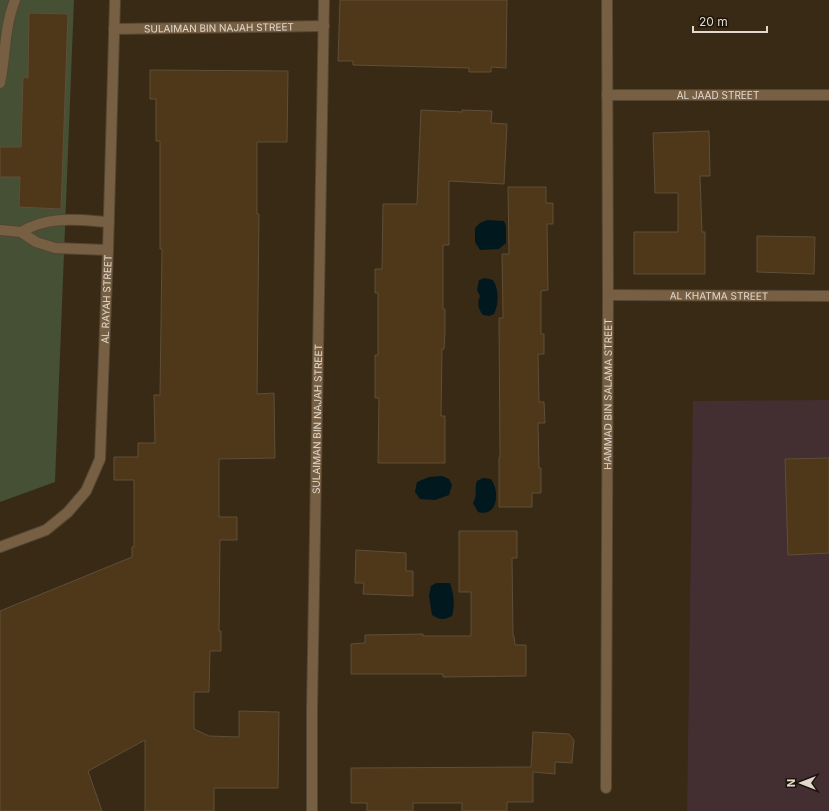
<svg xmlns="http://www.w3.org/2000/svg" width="829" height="811" font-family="Inter,sans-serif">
	<rect width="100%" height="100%" fill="#392a15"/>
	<!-- education -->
	<polygon fill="#432e31" points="829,400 829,811 687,811 693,401"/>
	<!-- green -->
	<polygon fill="#465034" points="0,0 74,0 55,482 0,502"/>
	<!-- water -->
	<g fill="#01181f">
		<polygon points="487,220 504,221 506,226 506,243 499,249 480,250 475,242 475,228 480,223"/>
		<path d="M485 278 493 280C499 289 499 304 494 314L489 316 483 315C478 309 477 303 480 296L477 290 479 280Z"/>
		<polygon points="442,476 449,479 452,485 449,495 435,500 420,499 415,492 417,482 429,477"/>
		<path d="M483 478 491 479C500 491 498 518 478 512L473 503C478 494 474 489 477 481Z"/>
		<path d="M436 583H450C454 595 455 604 452 616 444 620 440 620 432 615L429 596 431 586Z"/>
	</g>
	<!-- building -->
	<g fill="#4e3819" stroke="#5f4e39">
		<polygon points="340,0 507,0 506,68 491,67 491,72 469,72 469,68 353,65 353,61 338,61"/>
		<polygon points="29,13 68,14 61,209 19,207 20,177 0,177 0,147 21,147 23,77 28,78"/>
		<polygon points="150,70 288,71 287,142 257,142 257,214 259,214 257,394 274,393 275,458 219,459 219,517 237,517 237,540 220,540 219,631 221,631 221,651 210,651 209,692 194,692 194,729 209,736 239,737 239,711 279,712 278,788 214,788 214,811 145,811 145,740 88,771 102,811 0,811 0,611 132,557 132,547 134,547 134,480 114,480 114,457 138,457 138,443 155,443 154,395 160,395 162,249 160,249 160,141 156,141 156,99 150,99"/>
		<polygon points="421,110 462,112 462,110 492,111 491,123 507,124 504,184 449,181 449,245 443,245 443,309 445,309 445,332 444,349 442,349 441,416 445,416 445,463 378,463 379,398 375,398 375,355 378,355 378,293 375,293 375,269 382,269 383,204 417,204"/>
		<polygon points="709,131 710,176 700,176 702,232 705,232 705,274 634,274 634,232 678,232 678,193 655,193 653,133"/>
		<polygon points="508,187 546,187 546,203 553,203 553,224 547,224 548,290 541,291 541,334 544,334 544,354 538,354 539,402 544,402 545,423 538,423 539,468 541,468 541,493 532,493 532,507 499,507 499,457 500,457 499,318 503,318 502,254 509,254"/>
		<polygon points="757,236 815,237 814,274 757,272"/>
		<polygon points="829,458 829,553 788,555 785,459"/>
		<polygon points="459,531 517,531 517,558 512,558 513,636 514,636 515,645 526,645 526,676 443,677 443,674 351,674 351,644 365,643 365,635 423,634 423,636 471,636 471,592 459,592"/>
		<polygon points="356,550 406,553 406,571 413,571 413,596 363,594 364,583 355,583"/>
		<polygon points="533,732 569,734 574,740 572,763 555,762 555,774 533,772 533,802 507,802 507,811 462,811 462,803 413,803 413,811 367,811 367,803 351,803 351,768 531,767"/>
	</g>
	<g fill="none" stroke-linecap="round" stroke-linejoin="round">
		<defs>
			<g id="minor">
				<path id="s1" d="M114 29 324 26"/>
				<path d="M0 83C6 55 4 27 15 0"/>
				<path id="s2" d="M607 95H829"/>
				<polyline points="0,230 21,232 36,242 55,248 108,250"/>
				<path d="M21 232C49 215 78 220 109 222"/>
				<path id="s3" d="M608 295 829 296"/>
				<path id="s4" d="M0 547 46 530 68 512 86 491 100 459 108 250 115 0"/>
				<path id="s5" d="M606 788 608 295 607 0"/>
				<path id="s6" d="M312 811V709L324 0"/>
			</g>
		</defs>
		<!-- minor casing -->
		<use href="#minor" stroke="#544632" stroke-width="12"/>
		<!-- minor -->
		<use href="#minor" stroke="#775f43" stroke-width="10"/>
	</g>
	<g text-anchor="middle" stroke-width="3" stroke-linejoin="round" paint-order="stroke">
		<!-- street labels -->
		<g font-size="10" fill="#e2d8cc" stroke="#1b140b">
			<text dy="4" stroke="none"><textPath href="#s1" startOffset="105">SULAIMAN BIN NAJAH STREET</textPath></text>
			<text dy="4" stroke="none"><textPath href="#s2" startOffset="111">AL JAAD STREET</textPath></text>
			<text dy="4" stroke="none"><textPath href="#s3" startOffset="111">AL KHATMA STREET</textPath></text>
			<text dy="4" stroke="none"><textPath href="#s4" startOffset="300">AL RAYAH STREET</textPath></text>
			<text dy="4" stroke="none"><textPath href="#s5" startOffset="394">HAMMAD BIN SALAMA STREET</textPath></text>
			<text dy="4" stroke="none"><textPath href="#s6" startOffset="392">SULAIMAN BIN NAJAH STREET</textPath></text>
		</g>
	</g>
	<!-- north arrow -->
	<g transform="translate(801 783) rotate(270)" stroke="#1b140b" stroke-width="3" paint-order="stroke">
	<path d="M0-3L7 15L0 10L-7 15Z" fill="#e2d8cc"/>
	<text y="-6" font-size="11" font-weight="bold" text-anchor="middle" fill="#e2d8cc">N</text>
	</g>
	<!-- scale -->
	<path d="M693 26v6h74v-6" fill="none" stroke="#e2d8cc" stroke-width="2"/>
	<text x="699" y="26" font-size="12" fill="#e2d8cc" stroke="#1b140b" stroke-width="3" paint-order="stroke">20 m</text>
</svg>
